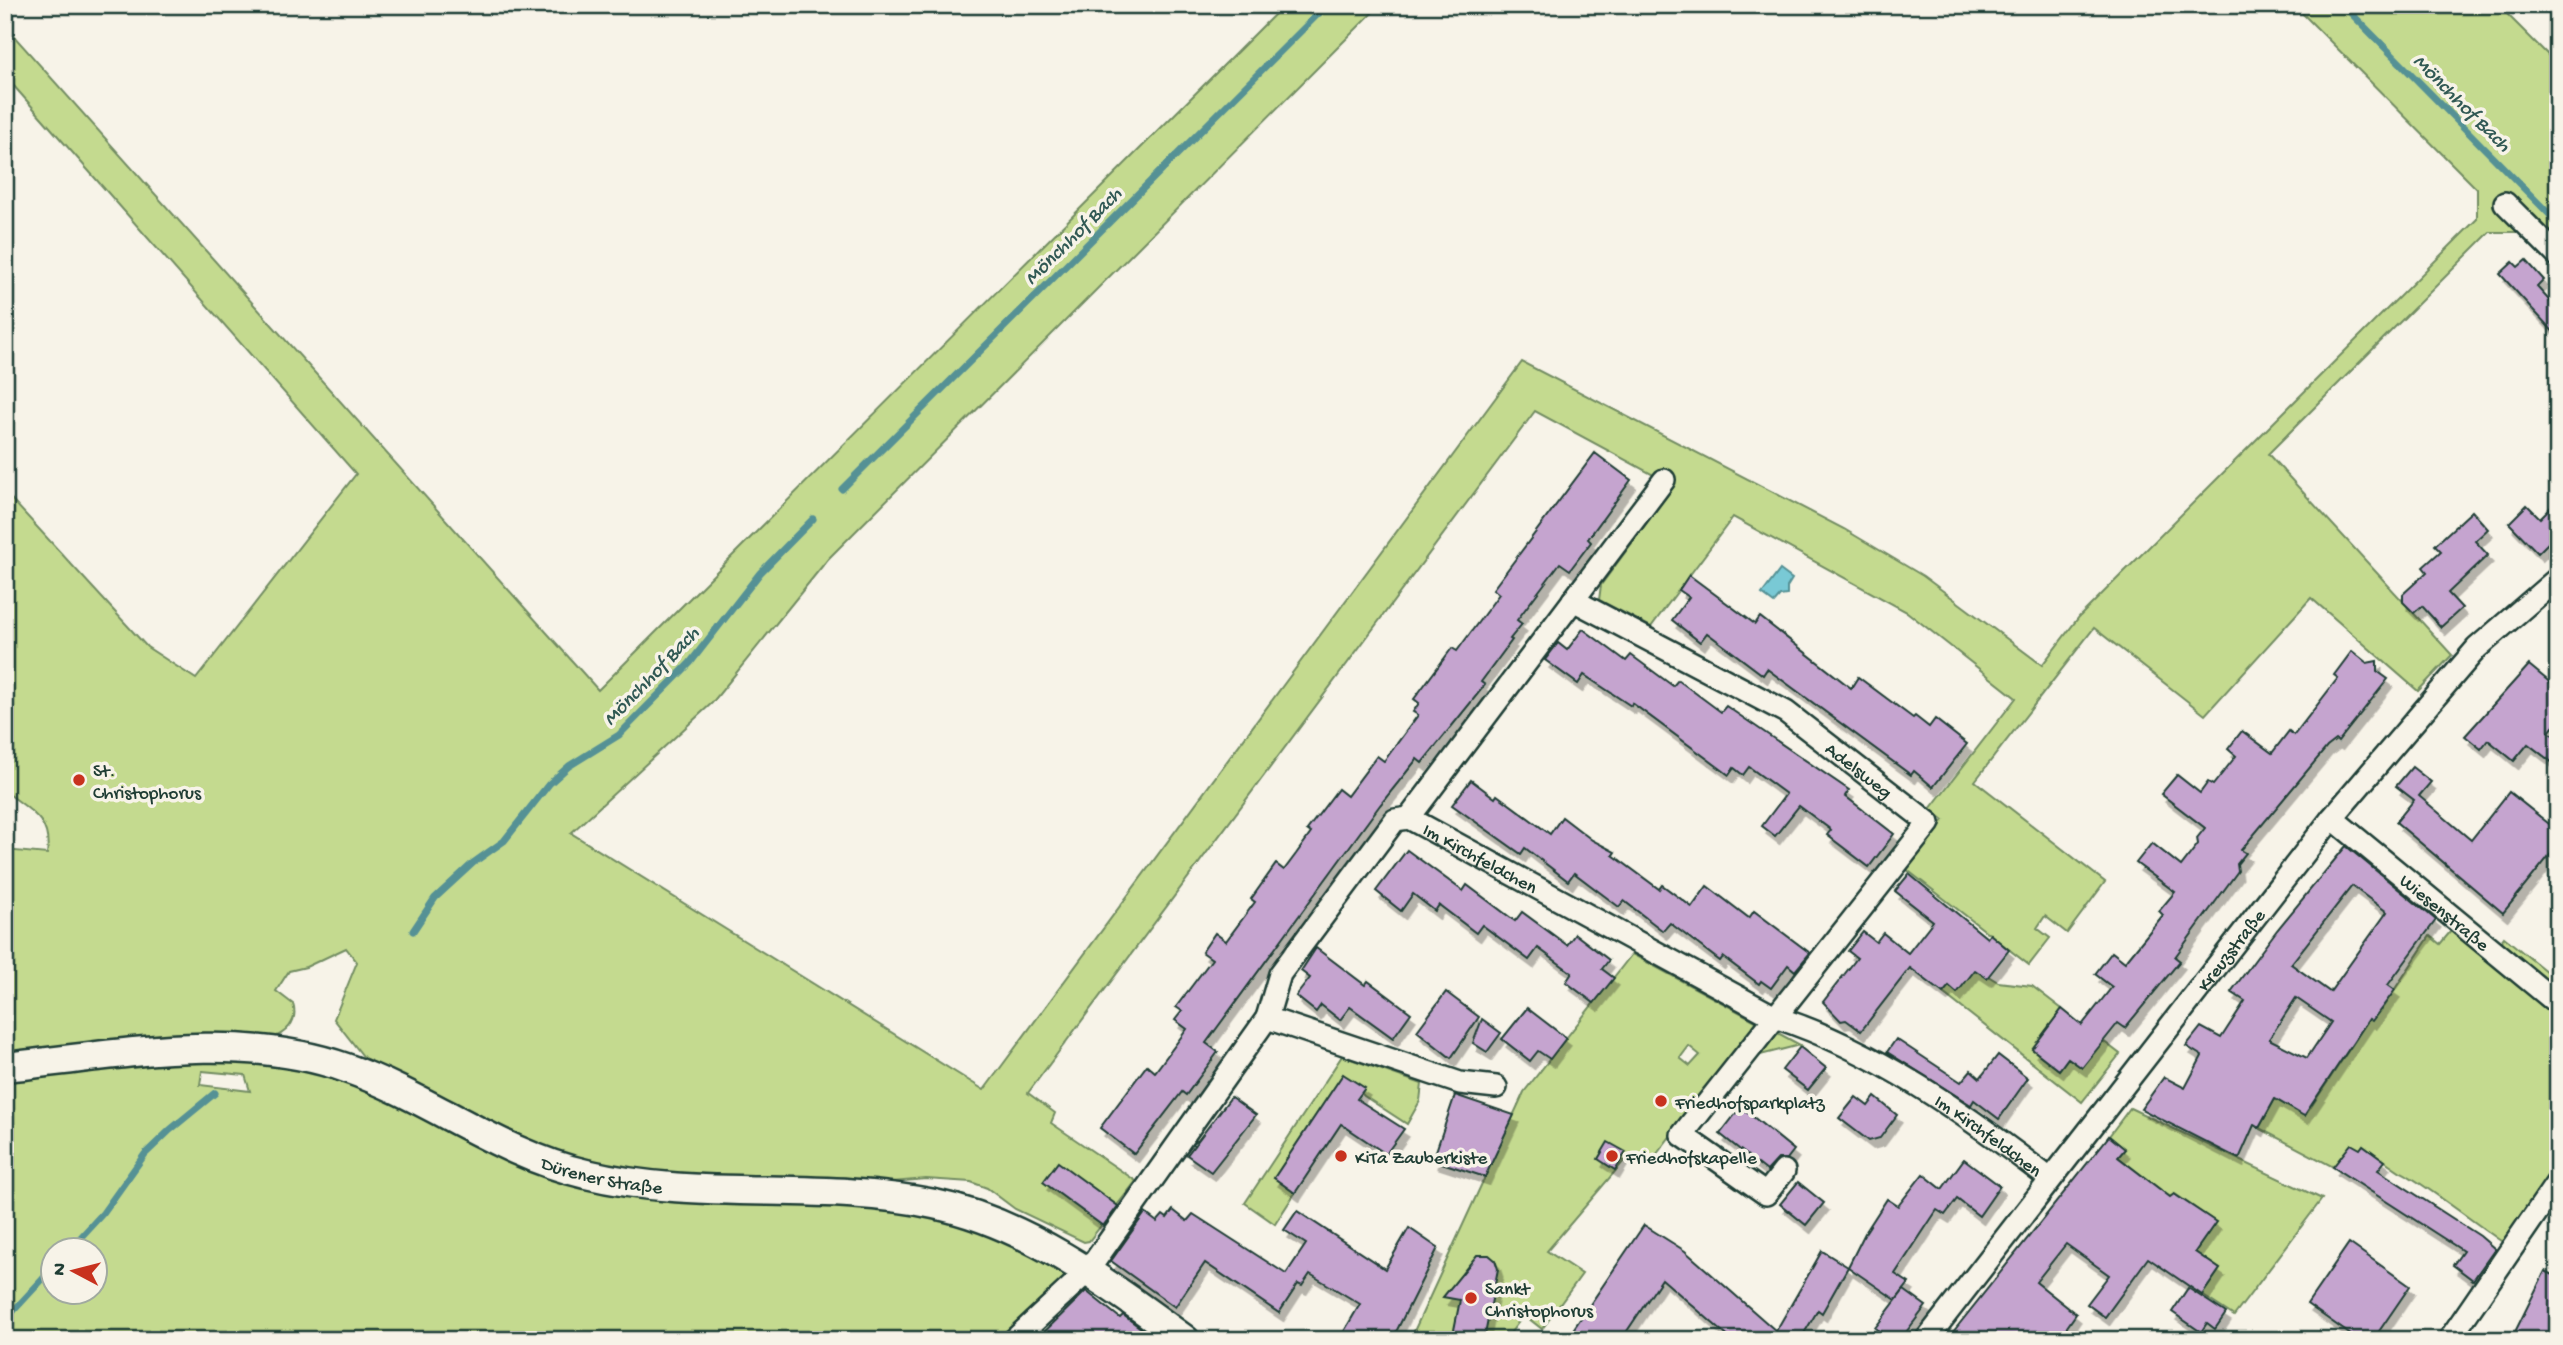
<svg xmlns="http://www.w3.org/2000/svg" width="2563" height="1345" font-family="'Gochi Hand',sans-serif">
	<defs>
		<filter id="shadow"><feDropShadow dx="4.5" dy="8" stdDeviation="0" flood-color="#0004"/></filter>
	</defs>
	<rect width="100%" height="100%" fill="#f7f3e8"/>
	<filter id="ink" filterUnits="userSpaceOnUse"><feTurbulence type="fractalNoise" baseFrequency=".0143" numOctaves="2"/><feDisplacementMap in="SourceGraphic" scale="14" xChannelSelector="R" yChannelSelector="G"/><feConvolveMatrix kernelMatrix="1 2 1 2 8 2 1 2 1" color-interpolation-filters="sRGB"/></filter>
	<g filter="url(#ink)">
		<!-- green -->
		<g fill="#c4da8f" stroke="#728c62" stroke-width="2" fill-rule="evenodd">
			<path d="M1284 5H1380L828 559 712 703 571 833 984 1090 1522 362 1844 529 1923 576 2042 665 2079 617 2477 219V189L2294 5H2498L2558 65V244L2520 232H2490L2268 454 2452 655 2418 691 2311 598 2205 715 2094 628 1975 781 2105 882 2067 933 2045 916 2037 928 2050 938 2029 965 1906 869 1944 820 1930 809 2016 698 1907 612 1733 517 1651 627 1599 600 1601 585 1674 486 1535 411 1028 1093 1055 1113 1051 1123 1136 1181 1089 1241 1084 1242 1015 1209 987 1188 971 1182 926 1179 859 1185 616 1170 526 1144 366 1060 334 1019 357 962 346 948 306 967 289 971 276 991 293 1004C299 1022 285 1034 270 1039L116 1042 5 1053V850L47 854C52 819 30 811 5 791V492L147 647 196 679 356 474 5 76V26L598 690Z"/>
			<path d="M2451 931 2558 1018V1167L2506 1240 2501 1241C2486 1231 2409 1173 2401 1172L2363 1146 2343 1172 2259 1128 2275 1099 2305 1116 2356 1039 2374 1005 2381 1010 2430 936 2440 944Z"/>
			<polygon points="2504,937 2558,981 2558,995 2498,945"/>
			<path d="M1632 954 1800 1045 1725 1064 1647 1167 1629 1155 1547 1251 1582 1274 1542 1329 1524 1315 1505 1340H1410L1524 1092ZM1689 1046 1700 1055 1690 1066 1680 1058Z"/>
			<polygon points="1967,963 1998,982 2032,986 2062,1009 2032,1049 2059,1070 2068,1058 2082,1068 2103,1041 2120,1054 2082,1102 1943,993"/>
			<polygon points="1342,1056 1422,1084 1420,1101 1407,1124 1364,1096 1343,1074 1274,1178 1295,1193 1275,1224 1245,1203"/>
			<path d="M249 1060 321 1072 386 1097 501 1157 901 1208 982 1228 1062 1270 1065 1281 1004 1340H5V1079L112 1067ZM202 1071 245 1075 250 1091 200 1085ZM52 1250H94V1292H52Z"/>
			<polygon points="2130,1108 2322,1199 2234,1316 2202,1295 2220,1269 2195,1252 2215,1222 2175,1194 2170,1197 2118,1157 2125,1149 2109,1136"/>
		</g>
		<!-- water -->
		<polygon fill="#79c9d5" stroke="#559195" stroke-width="2" points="1780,570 1792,579 1787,587 1787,595 1780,596 1774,603 1762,594"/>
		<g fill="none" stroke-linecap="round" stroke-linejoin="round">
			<!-- stream -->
			<g stroke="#559195" stroke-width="7">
				<polyline points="2343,5 2558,223"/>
				<polyline points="842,489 1327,5"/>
				<polyline points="413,931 435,898 473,863 504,841 549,784 569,766 619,735 690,663 760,573 813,519"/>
				<polyline points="69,1250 103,1213 145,1154 170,1130 215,1093"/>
				<polyline points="5,1320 52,1269"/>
			</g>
		</g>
		<!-- building -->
		<g fill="#c5a4cf" stroke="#1f3d34" stroke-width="2" fill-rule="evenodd" filter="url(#shadow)">
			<polygon points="2526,260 2544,280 2537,287 2558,310 2558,337 2500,274 2513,262 2518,267"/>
			<polygon points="1595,453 1631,480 1588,539 1591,542 1570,570 1560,563 1542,587 1517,620 1522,624 1510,639 1512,640 1481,682 1485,685 1422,763 1417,759 1380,805 1206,1043 1218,1052 1186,1095 1182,1092 1134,1154 1100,1128 1147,1065 1155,1072 1187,1029 1175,1020 1182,1011 1176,1007 1212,959 1202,952 1215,933 1226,941 1255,902 1251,899 1276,864 1284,870 1296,854 1311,833 1307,830 1338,789 1347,796 1377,756 1384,761 1418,715 1413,712 1419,703 1414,699 1452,648 1457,651 1499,594 1493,589"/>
			<polygon points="2558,500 2558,533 2538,553 2509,523 2527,505 2540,518"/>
			<polygon points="2472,511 2488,529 2475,541 2488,555 2448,593 2462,608 2441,627 2422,606 2414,613 2403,602 2403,594 2427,572 2423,567 2441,551 2435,545"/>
			<polygon points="1689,575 1755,624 1760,617 1851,688 1858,677 1913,718 1915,716 1929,727 1935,719 1967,744 1933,787 1914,771 1911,775 1767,669 1763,675 1707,633 1700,642 1672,620 1689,597 1679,590"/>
			<polygon points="1583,629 1626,661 1631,655 1673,686 1678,680 1721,712 1726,706 1849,790 1845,796 1894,834 1869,867 1827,835 1831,830 1799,806 1775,836 1762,826 1786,794 1749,767 1743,775 1734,768 1729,775 1632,703 1631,706 1584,675 1578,684 1545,660 1558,643 1567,650"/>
			<polygon points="2352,651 2367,663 2377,661 2377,671 2388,679 2338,742 2336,740 2327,747 2241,850 2246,853 2237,864 2238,871 2175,957 2180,961 2125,1028 2118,1023 2082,1068 2068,1058 2059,1070 2032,1049 2062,1009 2082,1025 2112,987 2095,974 2112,952 2125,962 2163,915 2159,911 2175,892 2136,863 2152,843 2181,866 2198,844 2197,838 2205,828 2161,794 2177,775 2200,793 2208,782 2213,785 2236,756 2228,749 2242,731 2272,753 2289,731 2294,735 2338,678 2334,675"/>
			<polygon points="2529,665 2558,689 2558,721 2549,732 2558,739 2558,767 2528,744 2514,761 2488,740 2481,749 2465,736"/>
			<polygon points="2412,767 2431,782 2419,796 2471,840 2509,792 2558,831 2558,845 2503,913 2396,822 2414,800 2396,786"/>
			<polygon points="1471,780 1495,798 1497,795 1550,834 1562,817 1592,840 1615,852 1613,855 1659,889 1662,885 1692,907 1707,886 1749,918 1754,911 1810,953 1795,971 1788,965 1771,988 1761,981 1759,984 1723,957 1720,961 1670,923 1663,931 1624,901 1619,907 1574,873 1568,881 1525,848 1521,854 1452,805"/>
			<path d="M2346 846 2436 920 2388 985 2395 990 2372 1021 2369 1019 2304 1116 2275 1099 2259 1128 2254 1125 2239 1159 2141 1109 2164 1077 2185 1088 2202 1056 2186 1046 2201 1027 2221 1038 2245 1001 2231 992 2277 930ZM2352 886 2387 912 2330 992 2291 964ZM2296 998 2331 1022 2307 1058 2269 1039Z"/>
			<polygon points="1407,850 1463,891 1467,885 1515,921 1522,912 1567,945 1575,934 1609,960 1602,969 1614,978 1594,1003 1566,982 1572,973 1538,948 1529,960 1482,925 1476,933 1439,905 1435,911 1413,894 1401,911 1376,891"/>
			<polygon points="1909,874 1987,938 1990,934 2009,950 1987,978 1975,970 1957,993 1949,986 1943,993 1910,968 1861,1031 1846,1020 1841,1021 1823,1002 1857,958 1848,951 1863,932 1876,942 1883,933 1908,953 1933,921 1895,891"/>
			<polygon points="1316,948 1365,985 1368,981 1411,1013 1393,1038 1350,1007 1340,1020 1321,1005 1316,1012 1296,996 1310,978 1301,971"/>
			<polygon points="1446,992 1479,1017 1451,1058 1417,1031"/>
			<polygon points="1527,1008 1566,1038 1550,1059 1538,1051 1530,1061 1502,1039"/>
			<polygon points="1482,1019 1501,1033 1487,1052 1473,1043"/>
			<polygon points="1896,1039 1961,1082 1971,1070 1980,1078 1998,1055 2028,1078 1999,1119 1974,1100 1971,1105 1887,1052"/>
			<polygon points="1800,1047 1826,1068 1808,1090 1782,1070"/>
			<polygon points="1343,1074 1365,1088 1357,1099 1404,1129 1386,1154 1341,1124 1295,1193 1274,1178"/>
			<polygon points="1455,1095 1514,1115 1485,1177 1433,1160"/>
			<polygon points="1231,1097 1256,1115 1211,1172 1187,1155"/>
			<polygon points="1856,1097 1868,1106 1875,1097 1897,1115 1880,1138 1869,1141 1839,1118"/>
			<polygon points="1741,1107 1794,1150 1787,1159 1778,1159 1767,1171 1720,1134"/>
			<polygon points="2109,1136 2125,1149 2118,1157 2170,1197 2174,1194 2216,1222 2195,1252 2220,1269 2202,1295 2148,1258 2105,1317 2087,1304 2109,1275 2066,1244 2036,1282 2076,1314 2058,1340 2033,1340 2026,1335 2023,1340 1963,1340 1953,1332"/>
			<polygon points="1608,1142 1626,1152 1615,1170 1598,1159"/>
			<polygon points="2351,1144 2360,1149 2363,1145 2385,1161 2378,1170 2480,1236 2495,1249 2473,1280 2453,1265 2463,1251 2333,1167"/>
			<polygon points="1964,1159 2000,1186 1979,1216 1957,1199 1945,1215 1937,1210 1895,1274 1909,1283 1896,1300 1848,1267 1865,1233 1887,1199 1898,1206 1923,1174 1942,1189"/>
			<polygon points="1058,1162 1118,1206 1103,1226 1043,1182"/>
			<polygon points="1798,1182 1824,1203 1806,1225 1780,1204"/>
			<polygon points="1173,1210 1187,1221 1193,1214 1286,1274 1306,1244 1284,1230 1297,1211 1385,1269 1409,1228 1438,1248 1392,1340 1339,1340 1360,1304 1310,1274 1302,1286 1298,1284 1279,1313 1205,1263 1175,1307 1111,1261 1145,1213 1157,1222 1163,1215 1167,1218"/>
			<polygon points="1644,1225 1685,1251 1776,1331 1822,1251 1848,1267 1822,1313 1818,1310 1800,1340 1732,1340 1662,1279 1621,1340 1566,1340"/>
			<polygon points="2349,1243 2410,1286 2373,1340 2358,1340 2307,1304"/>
			<polygon points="1477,1255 1489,1255 1495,1260 1498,1269 1484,1340 1452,1340 1460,1300 1443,1297"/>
			<polygon points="2545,1271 2558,1277 2558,1340 2511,1340"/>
			<polygon points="2188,1288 2226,1313 2215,1329 2207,1323 2201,1332 2172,1312"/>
			<polygon points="1904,1290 1926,1306 1900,1340 1891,1340 1875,1328"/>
			<polygon points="1086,1291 1120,1318 1123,1315 1157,1340 1036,1340"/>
		</g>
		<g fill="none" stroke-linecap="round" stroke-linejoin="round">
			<defs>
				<g id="street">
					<polyline points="2505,203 2558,256"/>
					<path id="s1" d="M1573 600 1786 712 1929 823 1682 1135 1766 1194 1784 1171"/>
					<polyline points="1409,818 1664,480"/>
					<path id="s2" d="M2332 818 2558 1004"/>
					<path id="s3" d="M1267 1018 1280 974 1395 820 1409 818 1775 1017C1876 1050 1966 1114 2050 1179"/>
					<polyline points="1014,1340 1087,1272 1267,1018 1460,1083 1496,1087"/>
					<path id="s4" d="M1926 1340 2332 818 2477 648 2558 578"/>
					<polyline points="2449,1340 2558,1181"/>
				</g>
				<g id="secondary">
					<path id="s5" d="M5 1067C116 1055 238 1030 346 1068 429 1097 499 1154 586 1174 700 1202 821 1180 934 1204 1027 1223 1110 1285 1185 1340"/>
				</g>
			</defs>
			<!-- street casing -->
			<use href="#street" stroke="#1f3d34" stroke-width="26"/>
			<!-- secondary casing -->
			<use href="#secondary" stroke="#1f3d34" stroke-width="33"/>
			<!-- street -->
			<use href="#street" stroke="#f7f3e8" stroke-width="21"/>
			<!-- secondary -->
			<use href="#secondary" stroke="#f7f3e8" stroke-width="28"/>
		</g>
	</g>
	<!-- markers -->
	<g fill="#c8321e" stroke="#f7f3e8" stroke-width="2.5">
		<circle cx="79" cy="780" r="7"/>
		<circle cx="1661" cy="1101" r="7"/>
		<circle cx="1341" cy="1156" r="7"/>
		<circle cx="1612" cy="1156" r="7"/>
		<circle cx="1471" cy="1298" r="7"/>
	</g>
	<g text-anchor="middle" stroke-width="7" stroke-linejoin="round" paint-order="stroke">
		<!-- poi labels -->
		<g font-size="19" fill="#1f3d34" stroke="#f7f3e8" text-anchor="start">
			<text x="93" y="776">St.<tspan x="93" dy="22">Christophorus</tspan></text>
			<text x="1675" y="1108">Friedhofsparkplatz</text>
			<text x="1355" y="1163">KiTa Zauberkiste</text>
			<text x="1626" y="1163">Friedhofskapelle</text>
			<text x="1485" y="1294">Sankt<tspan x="1485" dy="22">Christophorus</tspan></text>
		</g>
		<!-- street labels -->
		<g font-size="19" fill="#1f3d34" stroke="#f7f3e8">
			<text dy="7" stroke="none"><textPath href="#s1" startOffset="334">Adelsweg</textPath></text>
			<text dy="7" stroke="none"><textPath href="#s3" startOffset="334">Im Kirchfeldchen</textPath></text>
			<text dy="7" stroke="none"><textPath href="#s2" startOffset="147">Wiesenstraße</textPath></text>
			<text dy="7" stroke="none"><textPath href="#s4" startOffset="495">Kreuzstraße</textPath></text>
			<text dy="7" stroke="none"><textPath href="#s3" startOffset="914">Im Kirchfeldchen</textPath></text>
			<text dy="7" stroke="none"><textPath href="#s5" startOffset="623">Dürener Straße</textPath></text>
		</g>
		<!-- water labels -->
		<g font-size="21" font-style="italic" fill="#315954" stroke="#f7f3e8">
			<text transform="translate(2463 102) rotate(45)" y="7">Mönchhof Bach</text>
			<text transform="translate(1072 235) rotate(-45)" y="7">Mönchhof Bach</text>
			<text transform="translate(650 675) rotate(-46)" y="7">Mönchhof Bach</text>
		</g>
	</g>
	<!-- margin -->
	<rect width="2563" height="1345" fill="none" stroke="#f7f3e8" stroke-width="28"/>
	<rect x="14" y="14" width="2535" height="1317" fill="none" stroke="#1f3d34" stroke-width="2.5" filter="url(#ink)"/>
	<!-- north arrow -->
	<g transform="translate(74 1271) rotate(277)"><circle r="33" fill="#f7f3e8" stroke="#a1aaa0" stroke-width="2"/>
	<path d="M0-5L12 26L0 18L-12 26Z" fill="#c8321e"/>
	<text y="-10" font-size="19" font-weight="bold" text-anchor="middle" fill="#1f3d34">N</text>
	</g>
</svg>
